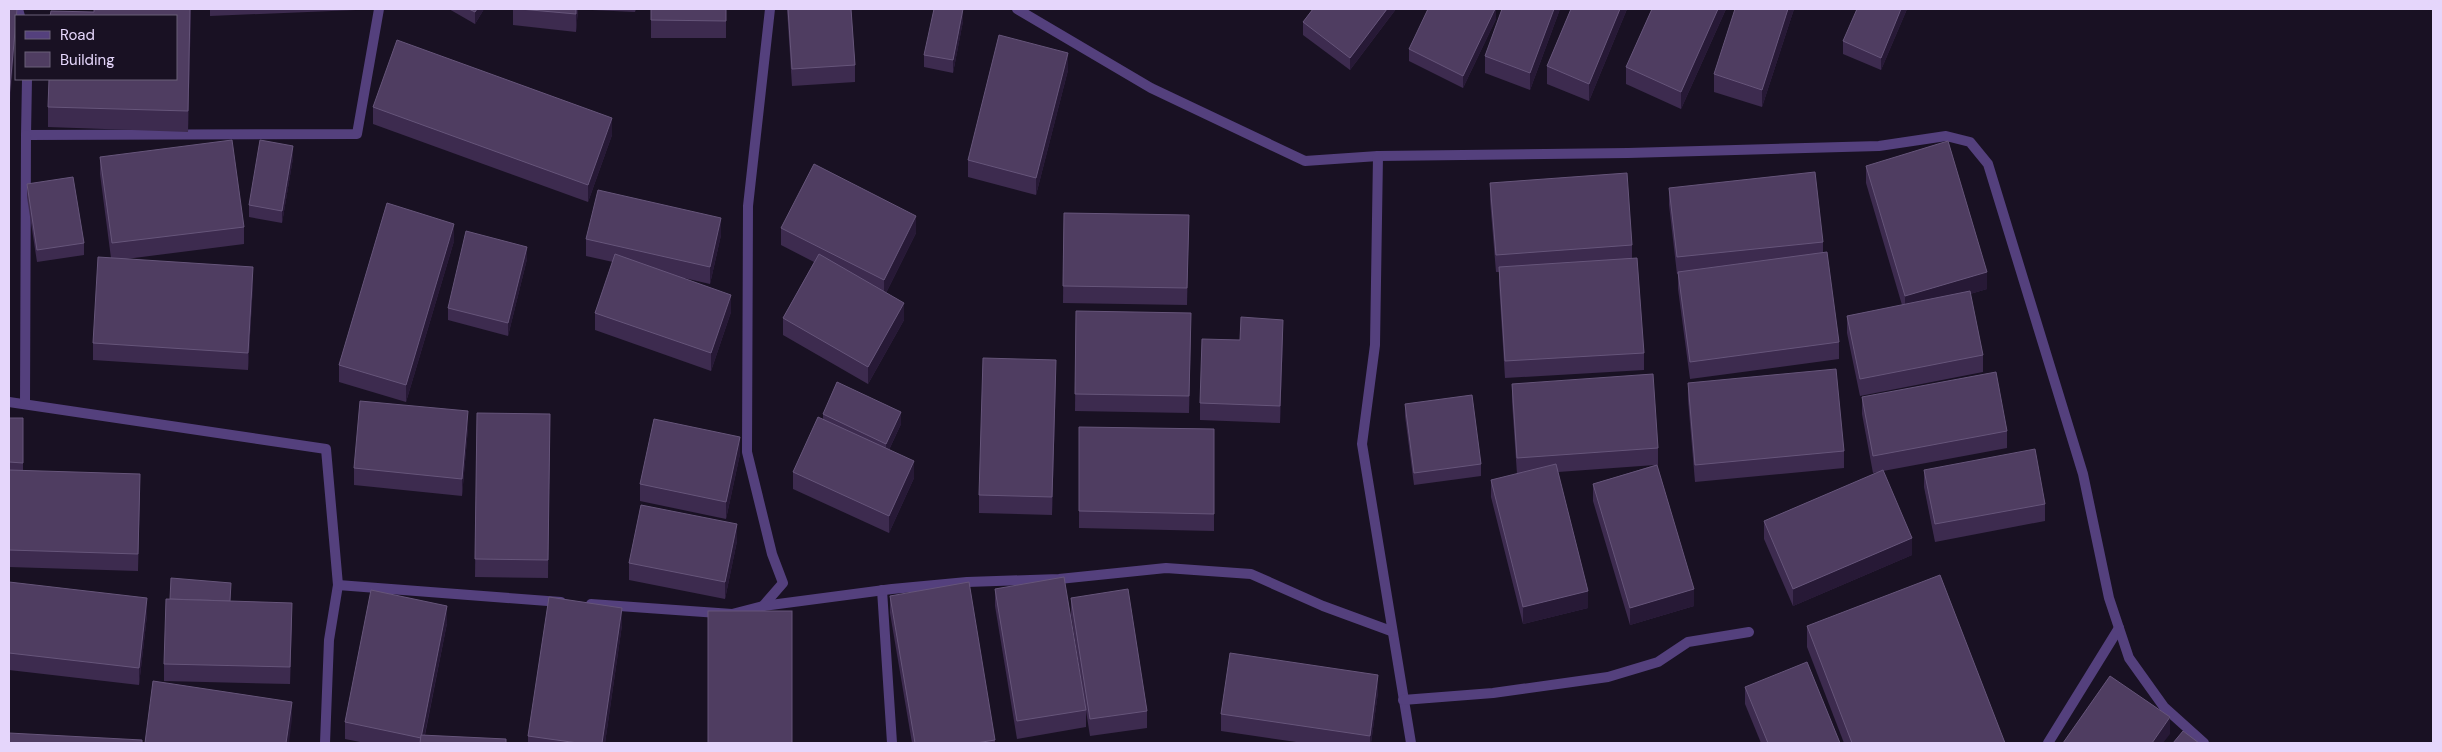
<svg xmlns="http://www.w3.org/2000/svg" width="2442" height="752" font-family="'DM Sans',sans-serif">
	<rect width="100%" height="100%" fill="#191123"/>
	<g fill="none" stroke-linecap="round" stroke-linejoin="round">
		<!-- minor -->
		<g stroke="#54407d" stroke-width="10">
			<polyline points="18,9 20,16"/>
			<polyline points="1017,9 1151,88 1305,161 1378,156 1628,153 1879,146 1946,136 1970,142 1988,164 2083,474 2109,598 2129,658 2164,707 2204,743"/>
			<polyline points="27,79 26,135 357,134 379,9"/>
			<polyline points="1378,156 1375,345 1362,444 1411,743"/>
			<polyline points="9,402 326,449 338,585 329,640 325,743"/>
			<polyline points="25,404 26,135"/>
			<polyline points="338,585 561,602"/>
			<polyline points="882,590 892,743"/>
			<polyline points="591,604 732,614 763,606 783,583 772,554 747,452 748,206 770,9"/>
			<polyline points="763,606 892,589 967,582 1059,579 1166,568 1251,574 1323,606 1391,631"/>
			<polyline points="1403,700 1493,693 1608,677 1658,662 1688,642 1749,632"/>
			<polyline points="2048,743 2119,628"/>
		</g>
	</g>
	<!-- wall -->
	<g fill="#3d2b4f">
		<polygon points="191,9 188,132 48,127 48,107 94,12"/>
		<polygon points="210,9 356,9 356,10 210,16"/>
		<polygon points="449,9 484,9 475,24"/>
		<polygon points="513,9 578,9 576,32 513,25"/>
		<polygon points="592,9 636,9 635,12 592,10"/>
		<rect x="651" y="9" width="75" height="29"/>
		<polygon points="787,9 851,9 855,65 855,82 792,86"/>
		<polygon points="1313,9 1396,9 1350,70 1303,35 1303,22"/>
		<polygon points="1496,9 1496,19 1463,88 1409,61 1409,49"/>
		<polygon points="1560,9 1530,90 1485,73 1485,56"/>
		<polygon points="1571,9 1627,9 1589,101 1547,84 1547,66"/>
		<polygon points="1652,9 1726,9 1681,109 1626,84 1626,67"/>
		<polygon points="1794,9 1762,107 1714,92 1714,74"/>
		<polygon points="1907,9 1881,70 1843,54 1843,41"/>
		<polygon points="963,21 953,73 924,67 924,55"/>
		<polygon points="1068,70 1036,195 968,177 968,160"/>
		<polygon points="373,107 612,135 588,202 373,124"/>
		<polygon points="100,157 244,227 244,244 126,259 253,284 248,370 93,360 93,343 111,258 100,174"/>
		<polygon points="293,158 282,223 249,217 249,205"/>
		<polygon points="1866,166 1987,289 1970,294 1983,355 1983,372 1860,396 1847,333 1847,316 1902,305 1866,183"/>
		<polygon points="1490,183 1632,245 1632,258 1644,353 1644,370 1505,378 1499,284 1499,272 1496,272 1490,200"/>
		<polygon points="27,184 84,243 84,255 37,262 27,197"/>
		<polygon points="1669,188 1823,242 1823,252 1839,342 1839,359 1690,379 1678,289 1678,274 1677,274 1669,205"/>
		<polygon points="1064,213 1189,215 1187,305 1063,303"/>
		<polygon points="781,228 916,233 886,293 904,320 868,384 783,335 783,318 814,262 781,245"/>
		<polygon points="721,235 710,284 684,278 731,312 711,371 595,330 595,313 613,262 586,256 586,239"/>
		<polygon points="454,241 406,402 339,382 339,365"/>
		<polygon points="527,259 508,336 448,320 448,308"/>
		<polygon points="1076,311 1191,331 1189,413 1075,411"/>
		<polygon points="1283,337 1280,423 1200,420 1200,403 1240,340"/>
		<polygon points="1056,377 1052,515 979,513 979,495"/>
		<polygon points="1688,383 1844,451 1844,468 1695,482 1688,400"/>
		<polygon points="1512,384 1658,448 1658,465 1657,465 1694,606 1630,625 1593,501 1593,484 1655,465 1558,472 1588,608 1523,624 1491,497 1491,480 1517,474 1512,402"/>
		<polygon points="1862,397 2007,431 2007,448 1883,471 1912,555 1793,606 1764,539 1764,521 1879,472 1873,473 1862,414"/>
		<polygon points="1405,404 1481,464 1481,476 1414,485 1405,416"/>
		<polygon points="477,413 550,414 548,578 475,577"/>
		<polygon points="823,414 901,424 889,450 914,478 889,533 793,489 793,472 823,419"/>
		<polygon points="9,418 23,418 23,471 140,491 138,571 9,567"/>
		<polygon points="1079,427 1214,429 1214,531 1079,528"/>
		<polygon points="468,428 462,496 354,485 354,468"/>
		<polygon points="740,454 726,519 640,501 640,484"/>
		<polygon points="1924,470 2045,504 2045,521 1935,542 1924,487"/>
		<polygon points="737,541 725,599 629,580 629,563"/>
		<polygon points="9,589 147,615 139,685 9,670"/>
		<polygon points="995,589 1086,710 1086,727 1017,739 995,606"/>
		<polygon points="890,596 995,740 995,743 912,743 890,613"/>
		<polygon points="1071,598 1147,711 1147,728 1090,736 1071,615"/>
		<polygon points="231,601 292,620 290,684 164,681 164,664"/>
		<polygon points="447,623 425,735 506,743 365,743 345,739 345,722"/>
		<polygon points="622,625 605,743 528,743 528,736"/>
		<polygon points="1807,626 2005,743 1844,743 1807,647"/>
		<polygon points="1745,687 1840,743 1761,743 1745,704"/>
		<polygon points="1378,692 1371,743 1303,743 1221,731 1221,714"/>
	</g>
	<!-- shaded-wall -->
	<g fill="#271936">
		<polygon points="17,9 16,32 9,115 9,98"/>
		<polygon points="190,9 191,9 188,132 188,111"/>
		<polygon points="477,9 484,9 475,24 475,12"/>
		<polygon points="576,9 578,9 576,32"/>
		<polygon points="963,9 963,21 953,73 953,60"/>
		<polygon points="1387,9 1396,9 1350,70 1350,58"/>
		<polygon points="1495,9 1496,9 1496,19 1463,88 1463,76"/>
		<polygon points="1554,9 1560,9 1530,90 1530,73"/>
		<polygon points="1620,9 1627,9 1589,101 1589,84"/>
		<polygon points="1718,9 1726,9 1681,109 1681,92"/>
		<polygon points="1788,9 1794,9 1762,107 1762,90"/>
		<polygon points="1901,9 1907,9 1881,70 1881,58"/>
		<polygon points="1068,53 1068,70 1036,195 1036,178"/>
		<polygon points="612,118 612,135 588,202 588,185"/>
		<polygon points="293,146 293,158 282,223 282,211"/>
		<polygon points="916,216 916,233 884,297 884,280"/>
		<polygon points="721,218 721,235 710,284 710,267"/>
		<polygon points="454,224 454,241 406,402 406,385"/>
		<polygon points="527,247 527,259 508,336 508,323"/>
		<polygon points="253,267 253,284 248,370 248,353"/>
		<polygon points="1987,272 1987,289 1905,313 1905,296"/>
		<polygon points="731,295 731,312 711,371 711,353"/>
		<polygon points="904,303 904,320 868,384 868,367"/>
		<polygon points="1283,320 1283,337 1280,423 1280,406"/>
		<polygon points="1056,360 1056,377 1052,515 1052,497"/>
		<polygon points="468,411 468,428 462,496 462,479"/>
		<polygon points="901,412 901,424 886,456 886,444"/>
		<polygon points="740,437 740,454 726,519 726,502"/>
		<polygon points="914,461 914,478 889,533 889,516"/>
		<polygon points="737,524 737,541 725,599 725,582"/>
		<polygon points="1912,538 1912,555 1793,606 1793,589"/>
		<polygon points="1694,589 1694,606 1630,625 1630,608"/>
		<polygon points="1588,591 1588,608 1523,624 1523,607"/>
		<polygon points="147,598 147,615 139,685 139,668"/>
		<polygon points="447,606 447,623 423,743 421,738"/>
		<polygon points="622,608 622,625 605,743 602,743"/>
		<polygon points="1378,675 1378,692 1371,743 1370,743 1370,736"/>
		<polygon points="292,702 292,719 289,743 286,743"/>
		<polygon points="2170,717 2170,734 2163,743 2152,743"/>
	</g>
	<!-- building -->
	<g fill="#4f3d61" stroke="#66557a">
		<polygon points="9,9 17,9 9,98"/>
		<polygon points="94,9 190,9 188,111 48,107 49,79 176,79 176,16 50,16 51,11 94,12"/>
		<polygon points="469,9 477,9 475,12"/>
		<polygon points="520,9 576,9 576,14"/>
		<polygon points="651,9 726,9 726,21 651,20"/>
		<polygon points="788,9 851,9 855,65 792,69"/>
		<polygon points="934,9 963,9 953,60 924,55"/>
		<polygon points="1313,9 1387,9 1350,58 1303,22"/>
		<polygon points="1428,9 1495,9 1463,76 1409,49"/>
		<polygon points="1502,9 1554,9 1530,73 1485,56"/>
		<polygon points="1571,9 1620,9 1589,84 1547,66"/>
		<polygon points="1652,9 1718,9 1681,92 1626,67"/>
		<polygon points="1735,9 1788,9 1762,90 1714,74"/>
		<polygon points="1857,9 1901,9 1881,58 1843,41"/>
		<polygon points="999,35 1068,53 1036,178 968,160"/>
		<polygon points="397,40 612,118 588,185 373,107"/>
		<polygon points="232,140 244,227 112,243 100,157"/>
		<polygon points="260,140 293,146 282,211 249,205"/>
		<polygon points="1948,141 1987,272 1905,296 1866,166"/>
		<polygon points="814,164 916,216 884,280 781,228"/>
		<polygon points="1815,172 1823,242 1677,257 1669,188"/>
		<polygon points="1627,173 1632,245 1496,255 1490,183"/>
		<polygon points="73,177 84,243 37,250 27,184"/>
		<polygon points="598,190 721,218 710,267 586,239"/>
		<polygon points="387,203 454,224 406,385 339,365"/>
		<polygon points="1064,213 1189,215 1187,288 1063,286"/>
		<polygon points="466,231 527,247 508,323 448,308"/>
		<polygon points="1827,252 1839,342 1690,362 1678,272"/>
		<polygon points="615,254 731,295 711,353 595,313"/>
		<polygon points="819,254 904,303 868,367 783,318"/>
		<polygon points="98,257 253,267 248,353 93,343"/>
		<polygon points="1637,258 1644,353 1505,361 1499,267"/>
		<polygon points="1970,291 1983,355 1860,379 1847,316"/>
		<polygon points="1076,311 1191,313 1189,396 1075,394"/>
		<polygon points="1241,317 1283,320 1280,406 1200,403 1202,339 1240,340"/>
		<polygon points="983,358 1056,360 1052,497 979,495"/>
		<polygon points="1836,369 1844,451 1695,465 1688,383"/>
		<polygon points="1996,372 2007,431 1873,456 1862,397"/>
		<polygon points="1653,374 1658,448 1517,458 1512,384"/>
		<polygon points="837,382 901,412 886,444 823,414"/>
		<polygon points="1472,395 1481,464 1414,473 1405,404"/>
		<polygon points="360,401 468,411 462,479 354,468"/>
		<polygon points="477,413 550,414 548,560 475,559"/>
		<polygon points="818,417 914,461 889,516 793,472"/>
		<polygon points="9,418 23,418 23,463 9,462"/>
		<polygon points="654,419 740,437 726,502 640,484"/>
		<polygon points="1079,427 1214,429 1214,514 1079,511"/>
		<polygon points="2035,449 2045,504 1935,524 1924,470"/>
		<polygon points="1556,464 1588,591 1523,607 1491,480"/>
		<polygon points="1657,465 1694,589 1630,608 1593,484"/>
		<polygon points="9,470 140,474 138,554 9,550"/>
		<polygon points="1883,470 1912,538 1793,589 1764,521"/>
		<polygon points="641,505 737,524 725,582 629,563"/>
		<polygon points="1940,575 2005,743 1852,743 1807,626"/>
		<polygon points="1064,577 1086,710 1017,721 995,589"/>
		<polygon points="171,578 231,583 230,601 170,599"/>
		<polygon points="9,582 147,598 139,668 9,653"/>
		<polygon points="969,582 995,740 976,743 915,743 890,596"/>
		<polygon points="1128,589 1147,711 1090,719 1071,598"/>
		<polygon points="371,590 447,606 421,738 345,722"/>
		<polygon points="549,597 622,608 602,743 578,743 528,736"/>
		<polygon points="166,599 292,603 290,667 164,664"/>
		<rect x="708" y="611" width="84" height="132"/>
		<polygon points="1230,653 1378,675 1370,736 1221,714"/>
		<polygon points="1807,662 1840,743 1768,743 1745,687"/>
		<polygon points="2110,676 2170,717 2152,743 2063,743"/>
		<polygon points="153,681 292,702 286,743 145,743"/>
		<polygon points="2183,731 2199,743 2173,743"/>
		<polygon points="9,733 142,740 142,743 9,743"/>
		<polygon points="421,735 506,739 506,743 420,743"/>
	</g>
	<!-- border -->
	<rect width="2442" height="752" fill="none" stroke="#e5d6fb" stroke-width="20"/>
	<!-- legend -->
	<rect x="15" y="15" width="162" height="65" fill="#191123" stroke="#6b6079"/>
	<rect x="25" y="31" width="25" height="8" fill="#54407d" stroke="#6b6079"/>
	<text x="60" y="40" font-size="15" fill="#e5d6fb">Road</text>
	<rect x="25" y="52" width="25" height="15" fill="#4f3d61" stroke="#6b6079"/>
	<text x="60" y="65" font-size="15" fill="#e5d6fb">Building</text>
</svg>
